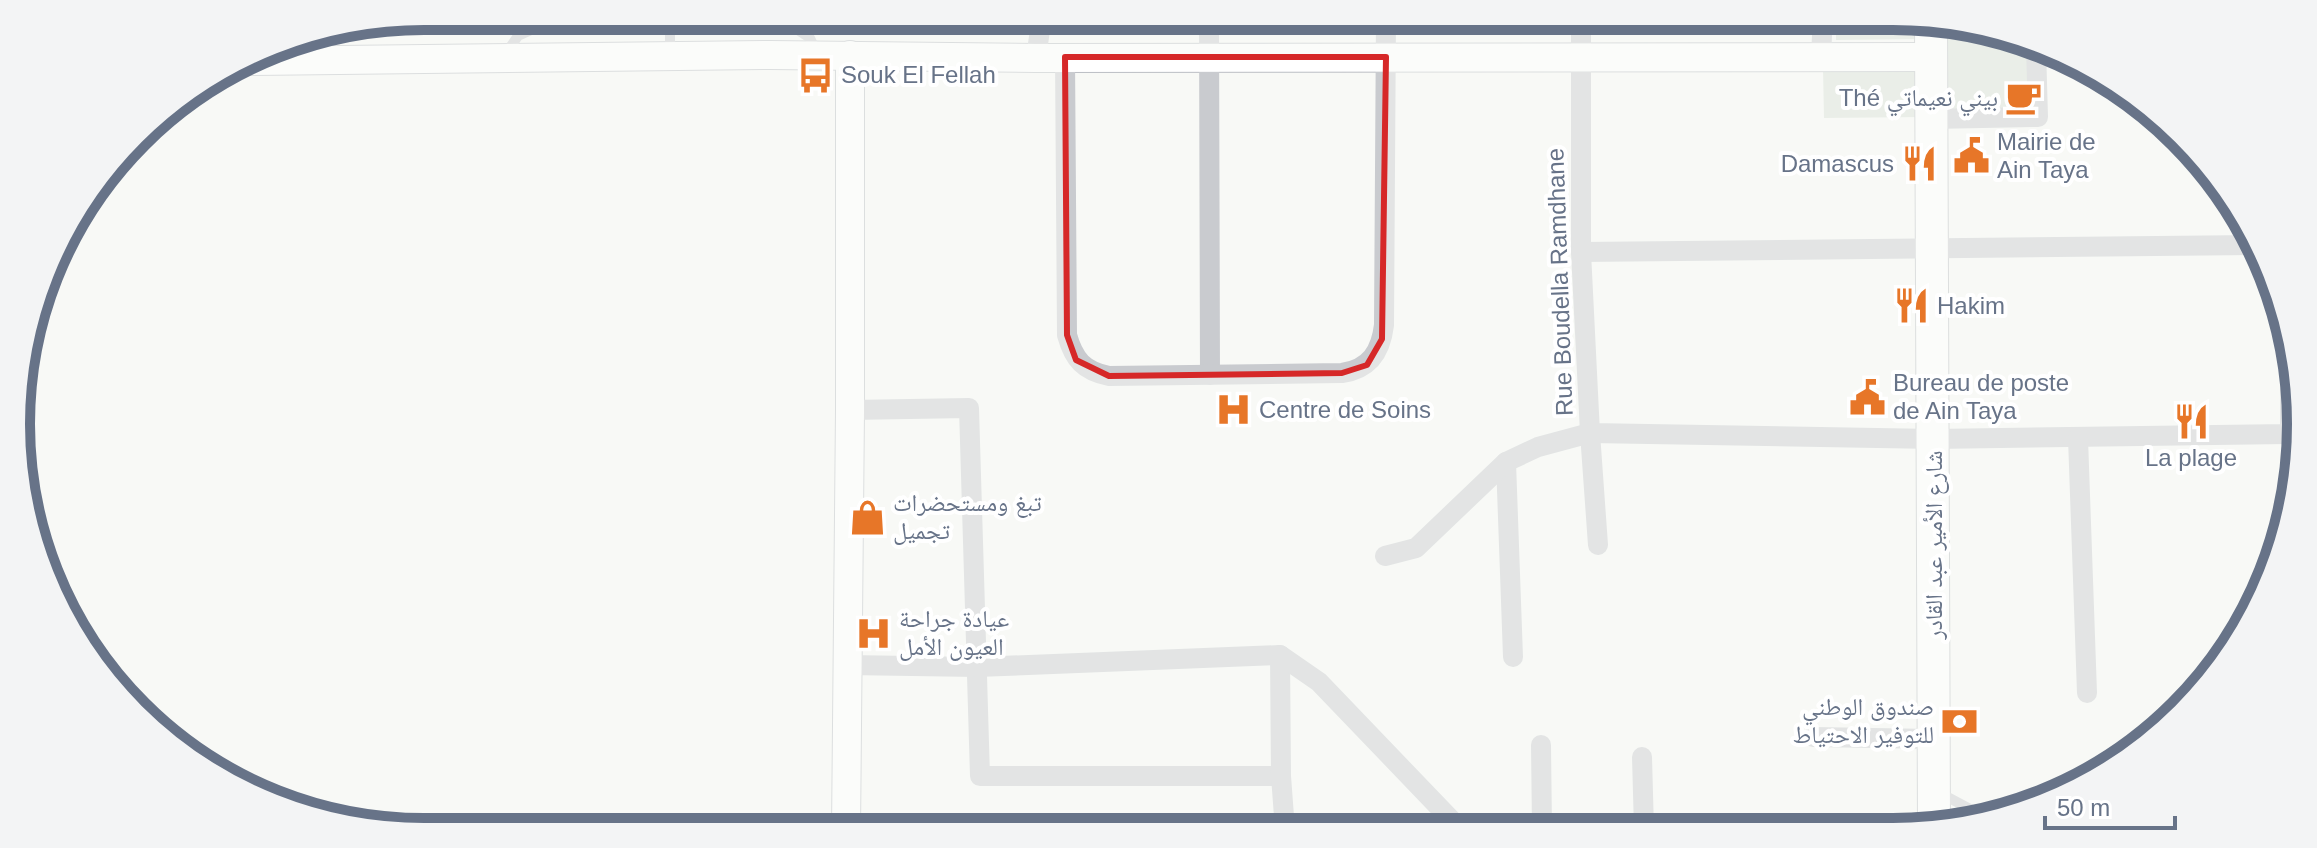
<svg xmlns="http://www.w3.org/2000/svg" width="2317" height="848" font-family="Helvetica,'Noto Naskh Arabic',sans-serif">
	<rect width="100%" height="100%" fill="#f8f9f6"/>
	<!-- grass -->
	<g fill="#d9e1d7">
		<polygon points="1836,16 1893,16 1927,20 1927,39 1836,40"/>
		<polygon points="1945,23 1999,30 2030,46 2031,113 1946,114"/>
		<polygon points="1925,68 1925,117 1824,118 1823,69"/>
	</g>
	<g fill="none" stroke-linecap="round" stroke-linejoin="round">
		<defs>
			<g id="secondary">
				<polyline points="253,61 770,55 1036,58 1932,57"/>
				<polyline points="846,831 850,410 850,55"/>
			</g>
			<polyline id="primary" points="1931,21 1934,828"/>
		</defs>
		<!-- secondary casing -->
		<use href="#secondary" stroke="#bbbec4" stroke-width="30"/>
		<!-- primary casing -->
		<use href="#primary" stroke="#bbbec2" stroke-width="34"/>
		<!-- service -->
		<g stroke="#c9cbcf" stroke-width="10">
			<polyline points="670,26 670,56"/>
			<polyline points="506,53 518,36 540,26 792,26 810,38 817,53"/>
			<polyline points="1938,792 1970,809 1970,822"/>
			<polyline points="1970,809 1984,818"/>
		</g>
		<!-- minor -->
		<g stroke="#c9cbcf" stroke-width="20">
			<polyline points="1209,16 1210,375"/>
			<polyline points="1581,16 1581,252 1590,433 1934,439 2290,434 2290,350"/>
			<polyline points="1821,56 1823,16"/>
			<path d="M1065 57 1067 335C1074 360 1084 371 1109 376L1342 373C1370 369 1381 351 1384 325L1386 16"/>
			<polyline points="1036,58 1042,16"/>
			<polyline points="1932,119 2038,117 2036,48"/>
			<polyline points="1581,252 2255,245"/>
			<polyline points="850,410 969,408 980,776 1281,776"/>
			<polyline points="2078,438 2087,693"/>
			<polyline points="1506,462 1513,657"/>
			<polyline points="1385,556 1416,548 1506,462 1538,447 1590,433 1598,545"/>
			<polyline points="1280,655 1281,776 1285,830"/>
			<polyline points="847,665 977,667 1280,655 1319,682 1461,830"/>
			<polyline points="1813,737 1934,739"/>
			<polyline points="1541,745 1542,829"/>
			<polyline points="1642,757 1644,829"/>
		</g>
		<!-- secondary -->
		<use href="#secondary" stroke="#fff" stroke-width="28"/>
		<!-- primary -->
		<use href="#primary" stroke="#fff" stroke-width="32"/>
	</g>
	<!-- marked area -->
	<path d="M0 0H2317V848H0ZM1065 57H1386L1382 339 1367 365 1342 373 1109 376 1076 360 1067 335Z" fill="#f8f9f6" fill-opacity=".55" fill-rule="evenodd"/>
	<path fill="none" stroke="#d62828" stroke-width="6" stroke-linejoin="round" d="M1065 57H1386L1382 339 1367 365 1342 373 1109 376 1076 360 1067 335Z"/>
	<!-- icons -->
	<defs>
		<symbol id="bus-bare" viewBox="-9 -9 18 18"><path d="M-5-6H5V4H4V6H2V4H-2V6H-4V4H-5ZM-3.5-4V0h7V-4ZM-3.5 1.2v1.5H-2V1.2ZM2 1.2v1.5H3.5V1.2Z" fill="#e77628" stroke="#fff" stroke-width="2.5" paint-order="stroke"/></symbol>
		<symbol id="cafe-bare" viewBox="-9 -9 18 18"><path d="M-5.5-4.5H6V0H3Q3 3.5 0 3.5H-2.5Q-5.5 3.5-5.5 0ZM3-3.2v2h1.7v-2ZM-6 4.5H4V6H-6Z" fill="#e77628" stroke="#fff" stroke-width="2.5" paint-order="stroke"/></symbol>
		<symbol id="civic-bare" viewBox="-9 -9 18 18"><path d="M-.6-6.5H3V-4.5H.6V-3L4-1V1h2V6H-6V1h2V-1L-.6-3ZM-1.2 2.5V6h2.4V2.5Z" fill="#e77628" stroke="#fff" stroke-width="2.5" paint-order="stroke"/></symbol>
		<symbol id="restaurant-bare" viewBox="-9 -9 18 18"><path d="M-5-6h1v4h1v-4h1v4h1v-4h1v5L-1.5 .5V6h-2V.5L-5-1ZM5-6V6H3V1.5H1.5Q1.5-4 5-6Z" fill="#e77628" stroke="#fff" stroke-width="2.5" paint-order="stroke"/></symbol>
		<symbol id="hospital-bare" viewBox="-9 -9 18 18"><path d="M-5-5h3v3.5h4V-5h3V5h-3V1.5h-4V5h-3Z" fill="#e77628" stroke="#fff" stroke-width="2.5" paint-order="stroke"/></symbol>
		<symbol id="shop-bare" viewBox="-9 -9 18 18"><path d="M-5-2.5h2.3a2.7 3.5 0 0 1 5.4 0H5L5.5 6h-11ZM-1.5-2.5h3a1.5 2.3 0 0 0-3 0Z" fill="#e77628" stroke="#fff" stroke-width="2.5" paint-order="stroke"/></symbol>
		<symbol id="bank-bare" viewBox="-9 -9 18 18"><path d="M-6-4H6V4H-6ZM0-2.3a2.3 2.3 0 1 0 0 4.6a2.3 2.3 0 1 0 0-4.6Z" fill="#e77628" stroke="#fff" stroke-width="2.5" paint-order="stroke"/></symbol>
	</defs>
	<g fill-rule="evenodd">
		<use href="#bus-bare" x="790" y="50" width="51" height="51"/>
		<use href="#cafe-bare" x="1998" y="72" width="51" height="51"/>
		<use href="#civic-bare" x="1946" y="130" width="51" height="51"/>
		<use href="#restaurant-bare" x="1894" y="138" width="51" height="51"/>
		<use href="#restaurant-bare" x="1886" y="280" width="51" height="51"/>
		<use href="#civic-bare" x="1842" y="372" width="51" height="51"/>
		<use href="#hospital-bare" x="1208" y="384" width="51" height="51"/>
		<use href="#restaurant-bare" x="2166" y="396" width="51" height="51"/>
		<use href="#shop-bare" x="842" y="492" width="51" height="51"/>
		<use href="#hospital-bare" x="848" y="608" width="51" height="51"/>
		<use href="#bank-bare" x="1934" y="696" width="51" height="51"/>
	</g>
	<g text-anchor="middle" stroke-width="8" stroke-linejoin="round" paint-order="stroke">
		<!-- poi labels -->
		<g font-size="24" fill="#677388" stroke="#fff" text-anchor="start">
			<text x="841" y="83">Souk El Fellah</text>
			<text x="1998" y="106" text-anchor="end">Thé بيني نعيماتي</text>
			<text x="1997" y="150">Mairie de<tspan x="1997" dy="28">Ain Taya</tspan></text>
			<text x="1894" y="172" text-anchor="end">Damascus</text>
			<text x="1937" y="314">Hakim</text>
			<text x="1893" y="391">Bureau de poste<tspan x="1893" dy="28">de Ain Taya</tspan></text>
			<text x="1259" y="418">Centre de Soins</text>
			<text x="2191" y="466" text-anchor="middle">La plage</text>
			<text x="893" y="511">تبغ ومستحضرات<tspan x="893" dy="28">تجميل</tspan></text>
			<text x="899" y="627">عيادة جراحة<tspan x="899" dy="28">العيون الأمل</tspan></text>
			<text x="1934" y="715" text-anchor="end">صندوق الوطني<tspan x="1934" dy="28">للتوفير الاحتياط</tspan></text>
		</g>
		<!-- street labels -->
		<g font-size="24" fill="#677388" stroke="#fff">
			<text transform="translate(1560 282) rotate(-92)" y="8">Rue Boudella Ramdhane</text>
			<text transform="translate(1934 545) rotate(-90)" y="8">شارع الأمير عبد القادر</text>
		</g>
	</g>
	<!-- crop -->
	<path d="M0 0H2317V848H0ZM424 30H1893A394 394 0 0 1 2287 424V424A394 394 0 0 1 1893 818H424A394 394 0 0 1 30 424V424A394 394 0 0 1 424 30Z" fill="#f3f4f5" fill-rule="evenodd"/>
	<path fill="none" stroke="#677388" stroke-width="10" d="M424 30H1893A394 394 0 0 1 2287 424V424A394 394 0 0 1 1893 818H424A394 394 0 0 1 30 424V424A394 394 0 0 1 424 30Z"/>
	<!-- scale -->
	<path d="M2045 816v12h130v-12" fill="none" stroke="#677388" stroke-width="4"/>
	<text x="2057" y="816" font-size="24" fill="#677388" stroke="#ffffff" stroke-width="6" paint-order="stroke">50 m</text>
</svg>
